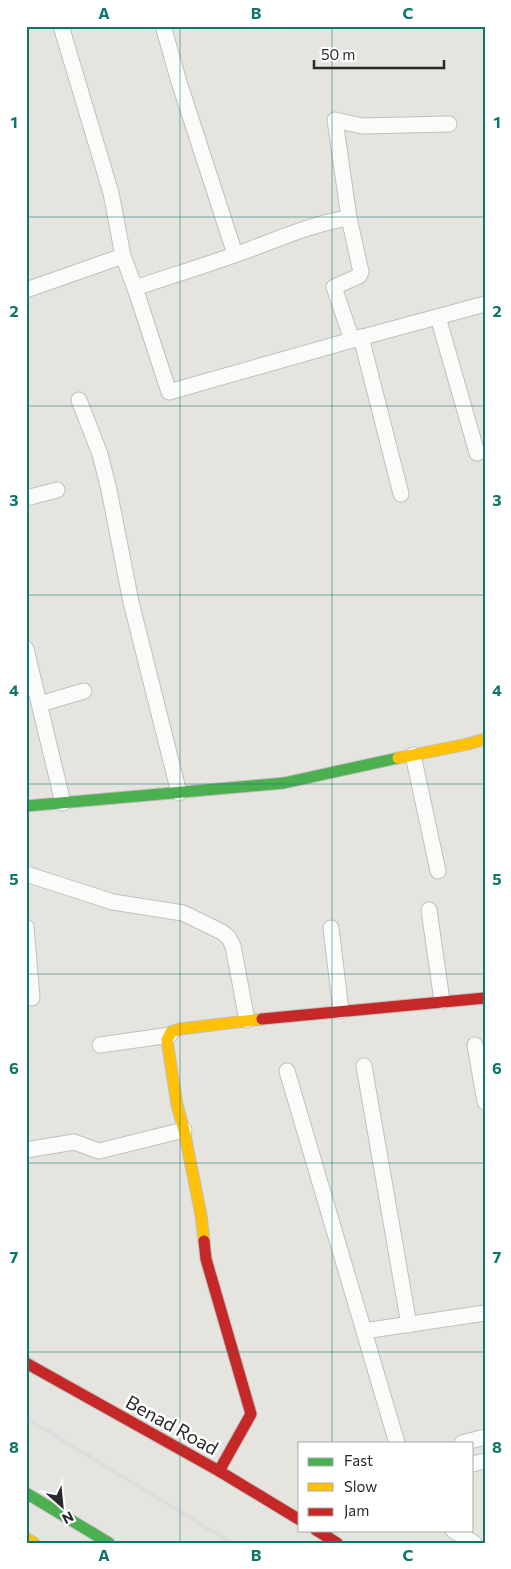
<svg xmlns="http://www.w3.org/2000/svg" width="511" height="1569" font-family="Commissioner,sans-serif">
	<rect width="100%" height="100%" fill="#e6e4df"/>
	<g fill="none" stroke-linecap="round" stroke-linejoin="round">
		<defs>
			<g id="street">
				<polyline points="61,26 111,193 123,256"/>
				<polyline points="163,26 179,82 235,254"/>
				<polyline points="349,218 335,120 362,126 449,124"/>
				<polyline points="135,288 169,392 352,340"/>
				<path d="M26 290 123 256 135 288C174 275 213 263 251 249 283 237 315 223 349 218L361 272 359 276 334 287 352 340 485 304"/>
				<polyline points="438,317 477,453"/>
				<polyline points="361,337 401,494"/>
				<polyline points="79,400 100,454 109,490 131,602 179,793"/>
				<polyline points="26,498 57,490"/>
				<polyline points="26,649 63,803"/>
				<polyline points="40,704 84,691"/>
				<polyline points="413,755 438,871"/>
				<polyline points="26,874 113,902 183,913 222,932 229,938 233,946 247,1020"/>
				<polyline points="429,910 442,1001"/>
				<polyline points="26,927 32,998"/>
				<polyline points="331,928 341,1011"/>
				<polyline points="100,1045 170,1035"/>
				<polyline points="475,1045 485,1102"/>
				<polyline points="364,1066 409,1325"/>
				<polyline points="287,1071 397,1443"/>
				<polyline points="26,1150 74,1142 99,1151 184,1130"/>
				<polyline points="364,1331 485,1313"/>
				<polyline points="462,1443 485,1437"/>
				<polyline points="472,1464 485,1461"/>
				<polyline points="453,1530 474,1543"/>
			</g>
			<g id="fast">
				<polyline points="26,806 284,783 398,758"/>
				<polyline points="26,1493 109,1543"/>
			</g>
			<g id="slow">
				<polyline points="398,758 468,744 485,739"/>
				<polyline points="204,1241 201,1215 184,1130 177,1105 167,1040 171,1032 180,1029 262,1019"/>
				<polyline points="26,1538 34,1543"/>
			</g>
			<g id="jam">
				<polyline points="262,1019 485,998"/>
				<polyline points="204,1241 206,1259 251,1414 219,1471"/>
				<polyline points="26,1363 219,1471 300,1520"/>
				<polyline points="316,1530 337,1543"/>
			</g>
		</defs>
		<!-- street casing -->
		<use href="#street" stroke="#c0c0c0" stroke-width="17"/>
		<!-- fast casing -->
		<use href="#fast" stroke="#c0c0c0" stroke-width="13"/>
		<!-- slow casing -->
		<use href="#slow" stroke="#c0c0c0" stroke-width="13"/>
		<!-- jam casing -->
		<use href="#jam" stroke="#c0c0c0" stroke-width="13"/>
		<!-- street -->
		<use href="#street" stroke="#fbfbfa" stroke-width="15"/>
		<!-- fast -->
		<use href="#fast" stroke="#4caf50" stroke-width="11"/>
		<!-- slow -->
		<use href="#slow" stroke="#ffc107" stroke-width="11"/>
		<!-- jam -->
		<use href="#jam" stroke="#c62828" stroke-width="11"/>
		<!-- rail -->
		<polyline stroke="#dddcde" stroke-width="4" points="26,1418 232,1543"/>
	</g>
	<!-- grid -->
	<path fill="none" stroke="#0f766e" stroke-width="1" stroke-opacity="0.55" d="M180 26V1543M332 26V1443M26 217H485M26 406H485M26 595H485M26 784H485M26 974H485M26 1163H485M26 1352H485M332 1530V1543"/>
	<g text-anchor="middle" stroke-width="5" stroke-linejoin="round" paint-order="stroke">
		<!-- street labels -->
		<g font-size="19" fill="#292929" stroke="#fff">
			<text transform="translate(172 1425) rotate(29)" y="7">Benad Road</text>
		</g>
	</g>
	<!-- border -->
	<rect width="511" height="1569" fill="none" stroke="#ffffff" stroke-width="55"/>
	<!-- legend -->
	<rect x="298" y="1442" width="175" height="90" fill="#ffffff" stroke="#a9a9a9"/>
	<rect x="308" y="1458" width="25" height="8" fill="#4caf50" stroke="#a9a9a9"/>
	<text x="344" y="1466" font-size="15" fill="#292929">Fast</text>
	<rect x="308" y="1483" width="25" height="8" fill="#ffc107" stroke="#a9a9a9"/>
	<text x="344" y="1492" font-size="15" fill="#292929">Slow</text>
	<rect x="308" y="1508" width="25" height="8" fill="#c62828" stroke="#a9a9a9"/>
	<text x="344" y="1516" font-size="15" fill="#292929">Jam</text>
	<!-- north arrow -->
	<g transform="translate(62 1506) rotate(153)" stroke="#ffffff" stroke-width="4" paint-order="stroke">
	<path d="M0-4L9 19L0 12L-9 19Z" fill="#292929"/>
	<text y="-8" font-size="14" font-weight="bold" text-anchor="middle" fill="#292929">N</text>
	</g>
	<!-- scale -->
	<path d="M314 60v8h130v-8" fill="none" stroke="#292929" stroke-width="2.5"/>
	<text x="321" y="60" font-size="15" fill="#292929" stroke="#ffffff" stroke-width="4" paint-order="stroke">50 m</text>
	<rect x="28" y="28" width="456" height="1514" fill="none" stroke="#0f766e" stroke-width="2"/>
	<g font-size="16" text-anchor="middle" font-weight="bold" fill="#0f766e">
		<text x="104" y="19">A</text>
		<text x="256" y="19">B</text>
		<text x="408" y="19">C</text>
		<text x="14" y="128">1</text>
		<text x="497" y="128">1</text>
		<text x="14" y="317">2</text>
		<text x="497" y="317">2</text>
		<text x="14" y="506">3</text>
		<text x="497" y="506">3</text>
		<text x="14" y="696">4</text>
		<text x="497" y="696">4</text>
		<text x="14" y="885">5</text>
		<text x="497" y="885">5</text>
		<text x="14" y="1074">6</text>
		<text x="497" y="1074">6</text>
		<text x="14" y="1263">7</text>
		<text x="497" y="1263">7</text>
		<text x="14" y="1453">8</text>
		<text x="497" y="1453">8</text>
		<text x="104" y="1561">A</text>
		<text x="256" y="1561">B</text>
		<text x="408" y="1561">C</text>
	</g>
</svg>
